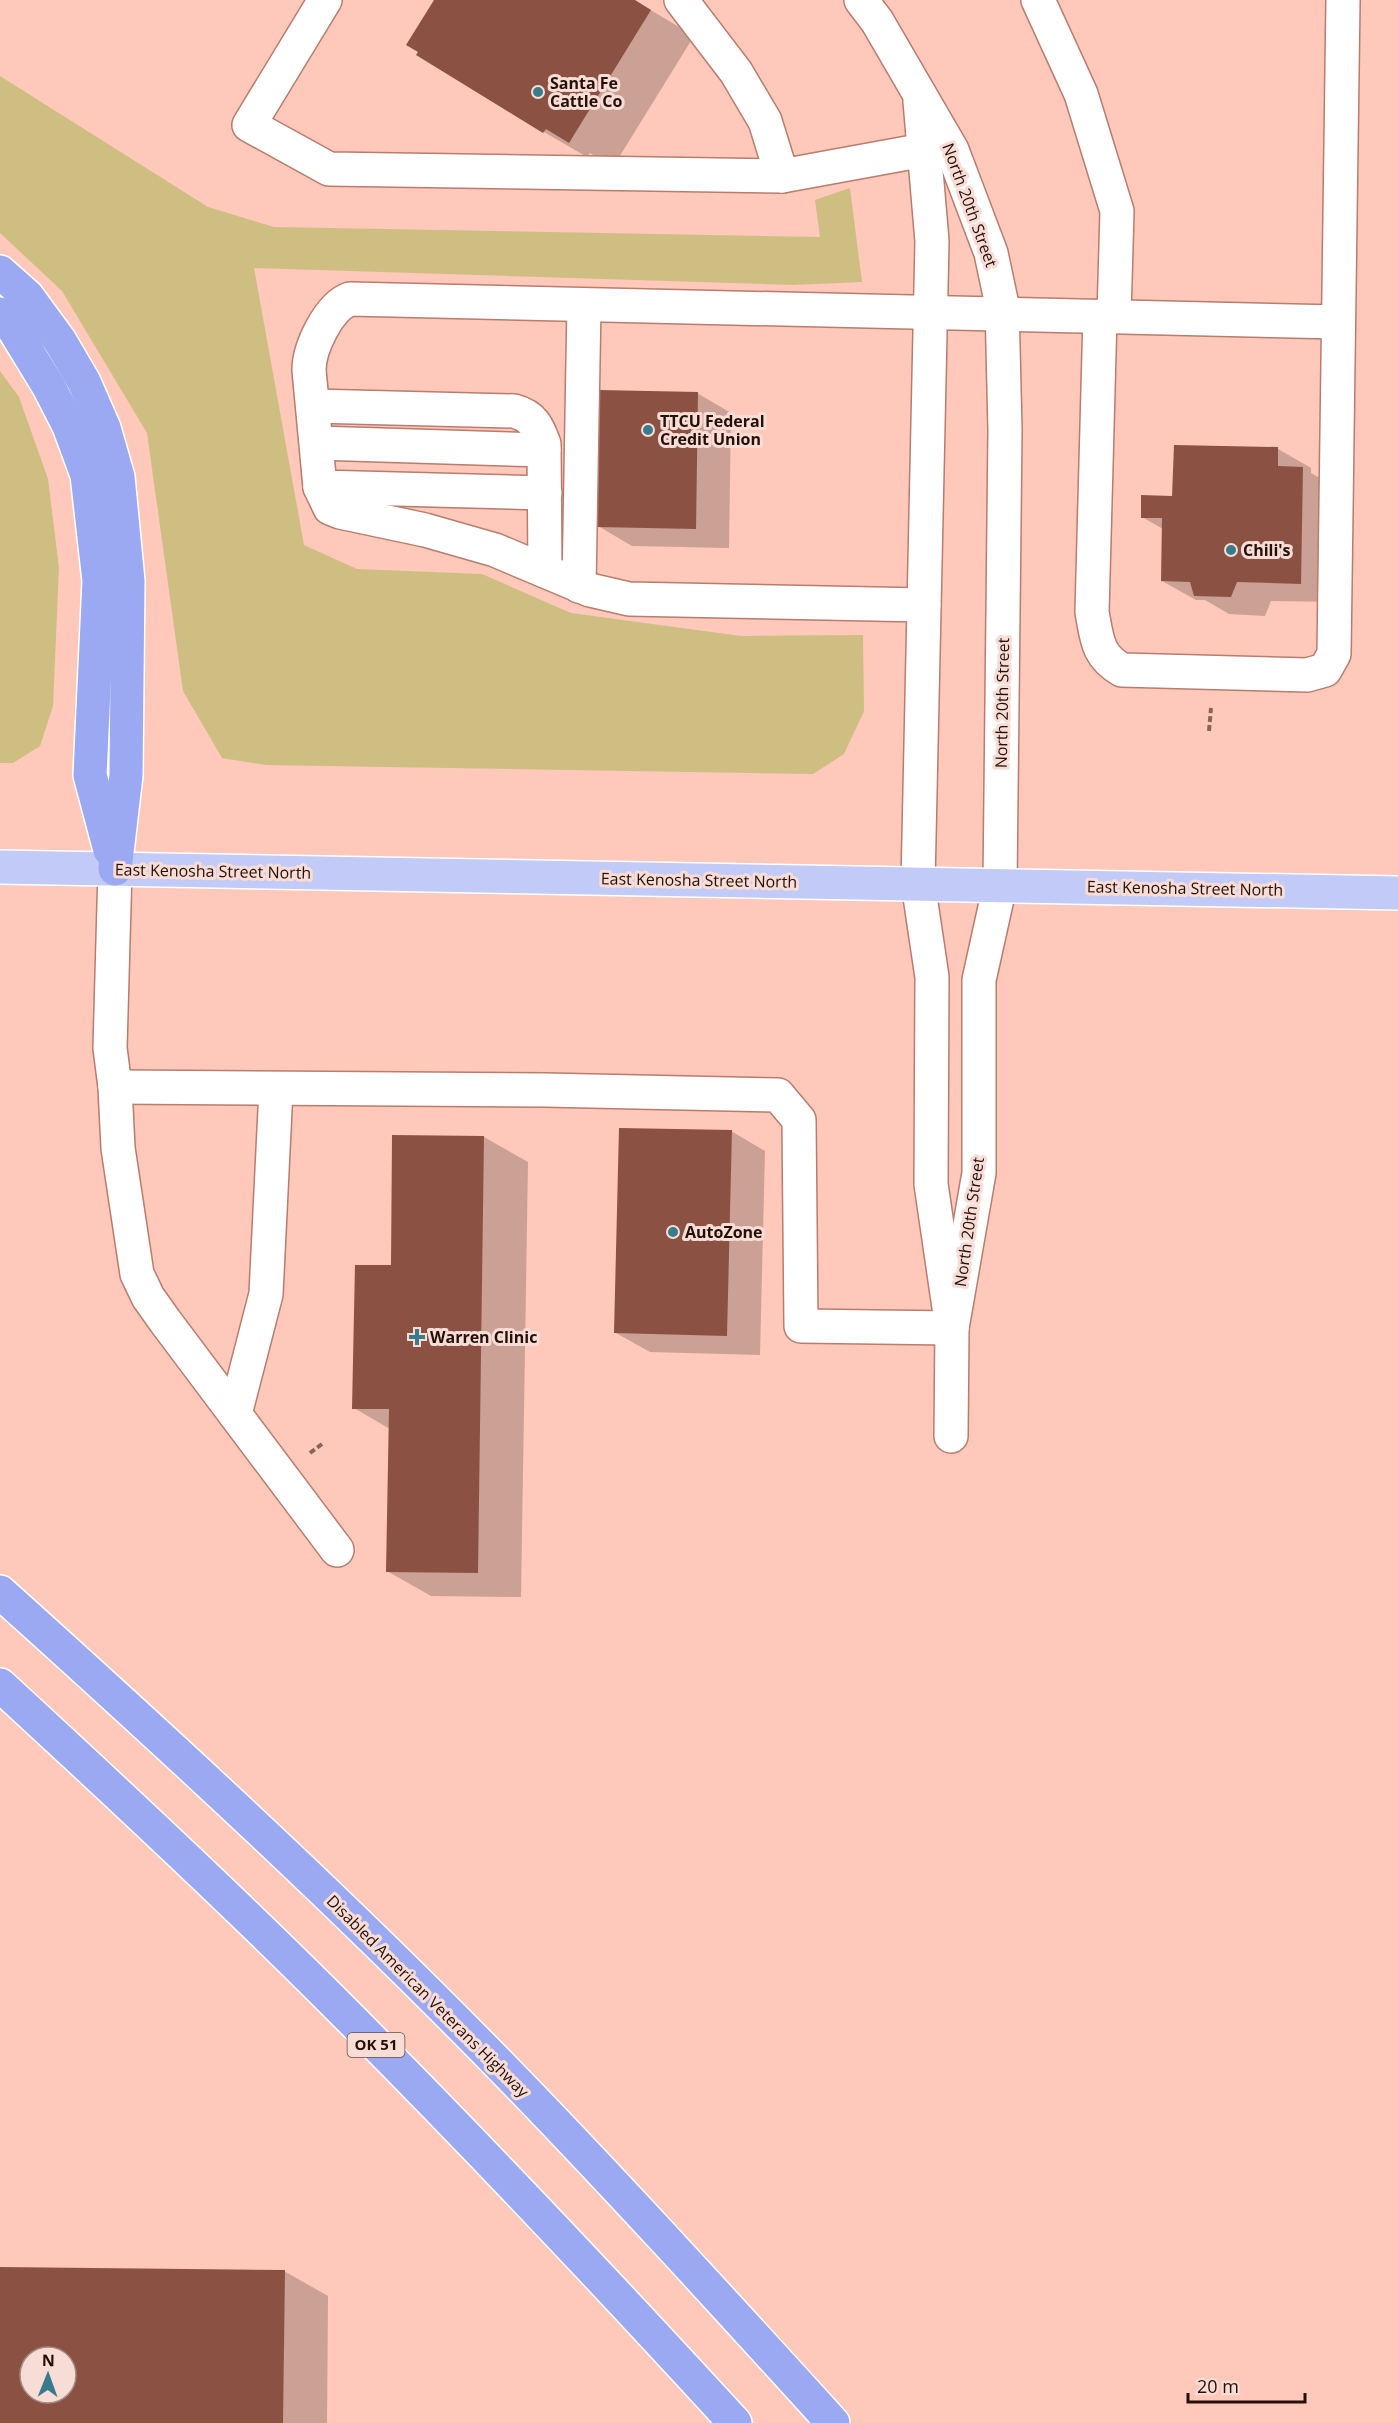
<svg xmlns="http://www.w3.org/2000/svg" width="1398" height="2423" font-family="'Open Sans',sans-serif">
	<rect width="100%" height="100%" fill="#fec8bb"/>
	<!-- grass -->
	<g fill="#cfbe82">
		<polygon points="0,76 208,207 274,227 820,237 815,200 850,188 862,282 793,285 254,268 304,545 357,569 482,574 571,613 741,636 863,635 864,711 844,754 813,774 266,765 222,758 183,691 147,433 62,291 0,233"/>
		<polygon points="0,371 19,397 48,479 59,568 53,706 40,746 13,763 0,763"/>
	</g>
	<!-- shadow -->
	<g fill="#0003" fill-rule="evenodd">
		<polygon points="435,0 634,0 694,36 613,167 590,153 587,157 544,132"/>
		<polygon points="697,393 731,413 729,548 632,546 598,526 598,511 587,504 599,470"/>
		<polygon points="1278,449 1311,468 1311,473 1337,488 1334,602 1271,601 1265,616 1229,614 1205,600 1196,600 1162,581 1163,529 1142,517 1174,497"/>
		<polygon points="731,1131 765,1151 760,1355 650,1352 616,1333"/>
		<polygon points="394,1136 484,1137 528,1162 521,1597 431,1596 387,1571 390,1429 354,1408 392,1267"/>
		<path d="M0 2269 284 2271 328 2296 327 2423H0ZM30 2357H66V2393H30Z"/>
	</g>
	<!-- building -->
	<g fill="#8b5244" fill-rule="evenodd">
		<polygon points="434,0 635,0 651,10 569,143 546,129 543,133 416,55 418,52 406,45"/>
		<polygon points="599,390 698,392 696,529 597,527 597,505 585,505 586,468 598,468"/>
		<polygon points="1174,445 1278,447 1278,466 1303,467 1301,584 1237,582 1231,597 1194,596 1190,582 1161,581 1162,518 1141,518 1141,495 1172,496"/>
		<polygon points="619,1128 732,1130 727,1336 614,1333"/>
		<polygon points="392,1135 484,1136 478,1573 386,1572 389,1409 352,1409 355,1265 391,1265"/>
		<path d="M0 2267 285 2270 283 2423H0ZM30 2357H66V2393H30Z"/>
	</g>
	<g fill="none" stroke-linecap="round" stroke-linejoin="round">
		<defs>
			<g id="minor">
				<polyline points="325,0 249,125 329,169 782,176 924,150"/>
				<polyline points="681,0 736,72 765,121 782,176"/>
				<polyline points="861,0 877,21 952,150 991,253 1002,305 1005,430 1000,885 979,980 979,1173 952,1328"/>
				<polyline points="1038,0 1081,94 1117,211 1114,316"/>
				<polyline points="920,101 932,241 918,883 932,977 931,1184 952,1328 951,1436"/>
				<path d="M1100 316 1092 612C1097 639 1097 656 1122 670L1307 675 1325 670 1334 654 1343 0"/>
				<path d="M313 406 514 411C533 416 538 427 544 444L545 571"/>
				<polyline points="317,443 544,450"/>
				<polyline points="320,487 545,493"/>
				<polyline points="579,586 584,305"/>
				<path d="M924 605 629 599 590 590 495 550 425 530 340 512 330 508 320 487 309 370C309 348 329 306 350 299L1338 322"/>
				<polyline points="115,869 110,1048 115,1087 118,1148 137,1274 148,1297 165,1321 337,1550"/>
				<polyline points="115,1087 545,1090 778,1095 799,1120 801,1326 952,1328"/>
				<polyline points="235,1414 266,1294 276,1089"/>
			</g>
			<polyline id="major" points="0,867 1398,893"/>
			<g id="highway">
				<polyline points="0,272 27,296 60,341 84,382 104,428 118,477 128,581 126,775 115,869"/>
				<polyline points="0,314 10,323 49,387 69,426 87,475 99,581 90,775 110,850"/>
				<path d="M0 1592C180 1754 359 1919 527 2093 631 2201 732 2312 833 2423"/>
				<path d="M0 1685C112 1788 223 1891 330 1998 469 2137 603 2279 735 2423"/>
			</g>
		</defs>
		<!-- minor casing -->
		<use href="#minor" stroke="#b97c6d" stroke-width="36"/>
		<!-- major casing -->
		<use href="#major" stroke="#fff" stroke-width="36"/>
		<!-- highway casing -->
		<use href="#highway" stroke="#fff" stroke-width="36"/>
		<!-- path -->
		<g stroke="#89645b" stroke-width="4" stroke-dasharray="6 3" stroke-linecap="butt">
			<polyline points="1209,731 1211,708"/>
			<polyline points="310,1453 322,1444"/>
		</g>
		<!-- minor -->
		<use href="#minor" stroke="#fff" stroke-width="33"/>
		<!-- major -->
		<use href="#major" stroke="#c2cbf7" stroke-width="33"/>
		<!-- highway -->
		<use href="#highway" stroke="#9aa9f2" stroke-width="33"/>
	</g>
	<!-- markers -->
	<g fill="#387c8c" stroke="#f8ddd6" stroke-width="2">
		<circle cx="538" cy="92" r="6"/>
		<circle cx="648" cy="430" r="6"/>
		<circle cx="1231" cy="550" r="6"/>
		<circle cx="673" cy="1232" r="6"/>
		<path d="M414 1328h6v6h6v6h-6v6h-6v-6h-6v-6h6z"/>
	</g>
	<g text-anchor="middle" stroke-width="6" stroke-linejoin="round" paint-order="stroke">
		<!-- shield labels -->
		<rect fill="#f8ddd6" stroke="#644d46" stroke-width="1.5" x="347.5" y="2033" width="57" height="24" rx="4.5"/>
		<g font-size="15" font-weight="bold" fill="#250f09">
			<text x="376" y="2050">OK 51</text>
		</g>
		<!-- poi labels -->
		<g font-size="16" font-weight="bold" fill="#250f09" stroke="#f8ddd6" text-anchor="start">
			<text x="550" y="89">Santa Fe<tspan x="550" dy="18">Cattle Co</tspan></text>
			<text x="660" y="427">TTCU Federal<tspan x="660" dy="18">Credit Union</tspan></text>
			<text x="1243" y="556">Chili's</text>
			<text x="685" y="1238">AutoZone</text>
			<text x="430" y="1343">Warren Clinic</text>
		</g>
		<!-- street labels -->
		<g font-size="16" fill="#250f09" stroke="#f8ddd6">
			<text transform="translate(970 205) rotate(70)" y="6">North 20th Street</text>
			<text transform="translate(1002 703) rotate(-89)" y="6">North 20th Street</text>
			<text transform="translate(213 871) rotate(1)" y="6">East Kenosha Street North</text>
			<text transform="translate(699 880) rotate(1)" y="6">East Kenosha Street North</text>
			<text transform="translate(1185 888) rotate(1)" y="6">East Kenosha Street North</text>
			<text transform="translate(969 1222) rotate(-82)" y="6">North 20th Street</text>
			<text transform="translate(428 1996) rotate(45)" y="6">Disabled American Veterans Highway</text>
		</g>
	</g>
	<!-- north arrow -->
	<g transform="translate(48 2375) rotate(1)"><circle r="28" fill="#f8ddd6" stroke="#a48b84" stroke-width="1.5"/>
	<path d="M0-4.5L10 22L0 15L-10 22Z" fill="#387c8c"/>
	<text y="-9" font-size="16" font-weight="bold" text-anchor="middle" fill="#250f09">N</text>
	</g>
	<!-- scale -->
	<path d="M1188 2393v9h117v-9" fill="none" stroke="#250f09" stroke-width="3"/>
	<text x="1197" y="2393" font-size="18" fill="#250f09" stroke="#f8ddd6" stroke-width="4.5" paint-order="stroke">20 m</text>
</svg>
